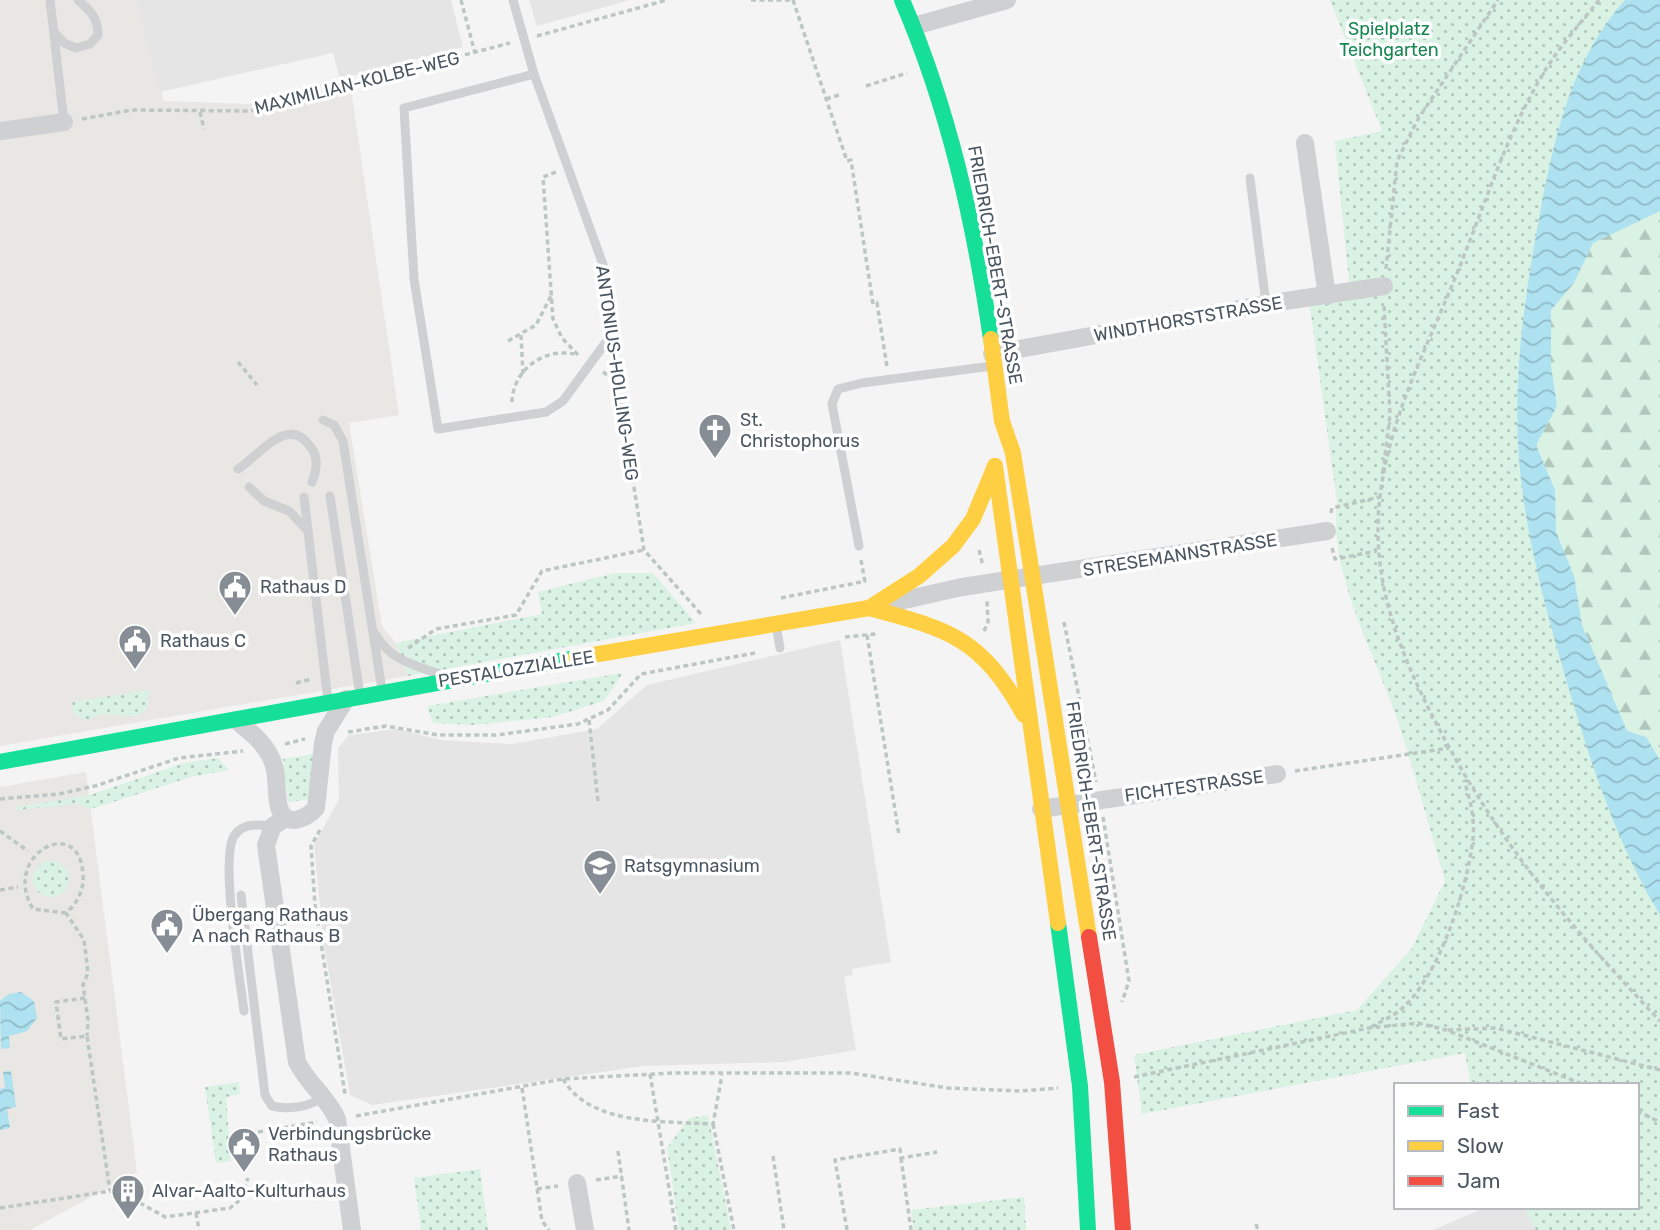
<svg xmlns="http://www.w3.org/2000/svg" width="1660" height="1230" font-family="Rubik,sans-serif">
	<defs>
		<pattern id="green-dots" width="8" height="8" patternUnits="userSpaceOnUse" patternTransform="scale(1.75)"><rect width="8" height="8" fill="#d9f2e3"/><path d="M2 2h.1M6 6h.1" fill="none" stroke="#b2c7bb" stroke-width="1.8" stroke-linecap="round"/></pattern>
		<pattern id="forest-firs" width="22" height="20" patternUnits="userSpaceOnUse" patternTransform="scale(1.75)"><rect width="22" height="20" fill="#d9f2e3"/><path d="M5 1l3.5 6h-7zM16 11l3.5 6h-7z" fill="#b2c7bb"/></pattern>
		<pattern id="water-waves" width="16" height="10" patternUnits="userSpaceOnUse" patternTransform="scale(1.75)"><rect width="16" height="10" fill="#aee2f0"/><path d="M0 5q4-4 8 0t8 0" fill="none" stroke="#90bac6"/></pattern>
	</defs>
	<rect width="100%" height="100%" fill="#f4f4f4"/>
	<!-- commercial -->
	<g fill="#e8e7e3">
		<polygon points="0,0 136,0 164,101 249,104 349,76 399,415 349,423 382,626 396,643 408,676 0,746"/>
		<polygon points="86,772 137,1172 30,1230 0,1230 0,787"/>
	</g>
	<!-- education -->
	<g fill="#e6e5e6">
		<polygon points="136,0 451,0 463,47 340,79 333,53 160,92"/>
		<polygon points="529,0 630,0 537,26"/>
		<polygon points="840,640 891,962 852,969 853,975 844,977 856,1050 786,1062 644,1066 372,1105 350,1095 324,946 314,845 339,799 338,748 349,735 397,729 440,740 512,744 597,729 647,685"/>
		<polygon points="1486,1207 1524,1207 1536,1230 1433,1230"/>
	</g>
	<!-- green -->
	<g fill="url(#green-dots)">
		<path d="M1330 0H1660V1230H1536L1524 1207H1637V1085H1471L1465 1053 1142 1114 1134 1055 1357 1010 1412 948 1445 881C1429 826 1414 770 1396 716 1373 649 1328 573 1337 502L1309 300 1350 292 1335 141 1382 131Z"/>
		<polygon points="615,573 653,573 696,623 408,676 396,643 542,614 538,592"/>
		<polygon points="623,673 604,701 552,717 473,725 433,723 427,706"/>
		<path d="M149 690 147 709C134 721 122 715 107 714 100 714 91 719 84 720L74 713 72 702Z"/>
		<polygon points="313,754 313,799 288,802 283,759"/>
		<polygon points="218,758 229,770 191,777 91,809 77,804 16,810 15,807 87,796 184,763"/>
		<circle cx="51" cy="879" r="18"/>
		<polygon points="239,1082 240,1094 226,1097 231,1161 216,1163 205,1087"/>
		<polygon points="708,1115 731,1230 679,1230 667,1148 689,1118"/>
		<polygon points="480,1169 488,1230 421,1230 414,1178"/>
		<polygon points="1024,1197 1026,1230 914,1230 911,1210"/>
	</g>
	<!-- forest -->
	<polygon fill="url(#forest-firs)" points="1660,211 1660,760 1646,737 1627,731 1582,625 1574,576 1556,532 1555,490 1536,445 1557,406 1551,366 1550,310 1574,283 1593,243"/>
	<!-- water -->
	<g fill="url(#water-waves)">
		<path d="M1625 0H1660V211L1593 243 1574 283 1551 310V366L1557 406 1536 445 1555 490 1556 532 1574 576 1582 625 1627 731 1646 737 1660 760V915C1615 841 1589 758 1565 676 1543 600 1522 522 1518 443 1514 363 1527 281 1542 202 1556 129 1574 57 1625 0Z"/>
		<polygon points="21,992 34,1001 37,1018 27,1031 9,1036 10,1048 1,1049 0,1001 9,994"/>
		<polygon points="11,1071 16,1107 7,1109 10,1128 0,1130 0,1089 5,1088 3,1072"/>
	</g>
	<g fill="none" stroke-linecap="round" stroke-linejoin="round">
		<!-- path -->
		<g stroke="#bcc7c4" stroke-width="3.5" stroke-dasharray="5 3.5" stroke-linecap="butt">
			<polyline points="461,0 475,53"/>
			<polyline points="751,0 790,0"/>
			<polyline points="793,0 847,161 851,160 873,304 877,303 887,367"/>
			<path d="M1599 0C1580 24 1558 48 1543 74 1505 137 1483 211 1455 278 1426 350 1389 418 1380 497 1370 577 1398 649 1434 719 1496 840 1567 923 1660 1021"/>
			<polyline points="537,36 667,0"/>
			<polyline points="866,86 907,73"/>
			<polyline points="826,99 839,95"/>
			<polyline points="200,112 204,129"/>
			<polyline points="82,119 132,110 251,111 510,43"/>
			<polyline points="556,172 543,177 553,319 562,338 579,356"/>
			<polyline points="1386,269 1397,161 1418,119 1498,0"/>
			<polyline points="521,335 523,374"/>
			<polyline points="508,341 536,325 551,296"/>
			<polyline points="616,352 621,406 644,550 701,614"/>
			<polyline points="238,362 257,385"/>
			<polyline points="603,372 619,383"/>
			<path d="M512 402C513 370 543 348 574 354"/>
			<polyline points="1383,472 1390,415 1384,305"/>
			<polyline points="1331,513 1332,508 1380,497"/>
			<polyline points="1332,548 1335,559 1377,551"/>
			<polyline points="979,550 983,566"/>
			<polyline points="861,560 865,582"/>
			<polyline points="781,598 866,581"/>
			<polyline points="1064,622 1096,782"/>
			<polyline points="984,631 988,622 987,601"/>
			<polyline points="867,635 899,835"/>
			<polyline points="845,637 876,634"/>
			<polyline points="408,648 436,629 516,615 542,571 644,550"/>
			<polyline points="296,683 312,679"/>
			<polyline points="589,720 598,801"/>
			<polyline points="348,732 386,726 438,735 497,735 578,724 608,710 641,674 755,653"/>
			<polyline points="285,744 305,739"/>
			<polyline points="1295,771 1449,748"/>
			<polyline points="0,799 59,794 95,786 179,758 243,751"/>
			<polyline points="1103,817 1129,981 1122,1002"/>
			<polyline points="320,830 311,846 315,905 345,1094"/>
			<polyline points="0,831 28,851"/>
			<polyline points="0,890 18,887"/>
			<path d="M66 913 33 909C0 855 80 812 83 875 84 891 77 903 66 913L84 940 88 973 83 985 88 1020 87 1036"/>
			<polyline points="85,998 56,1002 61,1039 87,1036 110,1191"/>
			<path d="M1371 1027C1380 1022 1391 1017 1399 1011 1439 979 1467 889 1473 839 1475 818 1470 799 1464 780"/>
			<polyline points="1448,1030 1496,1028 1660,1070"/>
			<polyline points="650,1074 676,1230"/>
			<polyline points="1134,1077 1369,1028 1418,1023 1446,1030 1585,1085"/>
			<path d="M563 1079C590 1126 664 1121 713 1124L722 1075"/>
			<polyline points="522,1088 542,1221 549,1230"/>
			<polyline points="1637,1111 1660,1122"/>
			<polyline points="356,1116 563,1079 672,1073 851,1073 948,1088 1021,1091 1058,1088"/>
			<polyline points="713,1124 734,1230"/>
			<polyline points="618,1151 629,1230"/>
			<polyline points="773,1156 784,1230"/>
			<polyline points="901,1158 911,1230"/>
			<polyline points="246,1169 240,1138 246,1134 317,1122"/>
			<polyline points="596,1180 622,1176"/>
			<polyline points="537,1189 558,1186"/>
			<polyline points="0,1208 117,1190 165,1217 230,1208 241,1199 248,1178"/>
			<polyline points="196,1213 199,1230"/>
			<polyline points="1256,1224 1258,1230"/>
			<polyline points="847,1230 835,1160 900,1149 901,1158 937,1152"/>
		</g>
		<!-- lane -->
		<g stroke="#ced0d2" stroke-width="9">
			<polyline points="50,0 64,122"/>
			<polyline points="513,0 534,74 605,270 614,331 563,401 546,412 438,429 414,279 404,108 534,74"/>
			<path d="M55 33 64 43 76 48 90 44 98 35C98 18 91 11 78 0"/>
			<polyline points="1250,178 1266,304"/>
			<polyline points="323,420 334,425 343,441 382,690"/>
			<path d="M238 469C258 457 287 414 310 446 319 457 317 470 312 482"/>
			<polyline points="249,487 264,501 289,511 306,529"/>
			<polyline points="330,496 360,695"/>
			<polyline points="304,497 328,701"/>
			<polyline points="859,546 832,404 838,389 862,383 992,366"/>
			<polyline points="776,625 780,648"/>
			<path d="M376 635C390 660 414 665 439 674"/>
			<path d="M241 895 265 1095 272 1106C290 1110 307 1107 322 1098"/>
			<path d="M244 1011C240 980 220 858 234 836 243 822 258 825 273 826"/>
		</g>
		<!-- street -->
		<g stroke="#ced0d2" stroke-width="18">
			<polyline points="914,26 1007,0"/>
			<polyline points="0,131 64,122"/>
			<polyline points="1305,143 1327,296"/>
			<polyline points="992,354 1266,304 1384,286"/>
			<polyline points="882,605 962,587 1327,531"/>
			<path d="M236 720C249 731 262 740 270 756 280 774 274 794 280 810 287 828 307 818 316 808L323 743 326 731 346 699"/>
			<polyline points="1041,809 1277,774"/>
			<path d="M286 818 273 826 266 845 297 1062C308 1084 328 1098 337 1119L352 1230"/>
			<polyline points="577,1183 585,1230"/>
		</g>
		<!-- fast -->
		<g stroke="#16e098" stroke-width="16">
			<path d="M902 0C949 109 974 222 991 339"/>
			<polyline points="0,762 575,658"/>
			<polyline points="1058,923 1080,1086 1088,1230"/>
		</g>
		<!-- slow -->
		<g stroke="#ffcf43" stroke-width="16">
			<polyline points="991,339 1002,421 1013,453 1089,937"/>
			<polyline points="995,466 1058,923"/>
			<path d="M869 608C951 630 981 638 1024 715"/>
			<polyline points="575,658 869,608 919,576 953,546 973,519 995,466"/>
		</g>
		<!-- jam -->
		<polyline stroke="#f24e42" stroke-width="16" points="1089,937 1112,1082 1123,1230"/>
	</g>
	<!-- icons -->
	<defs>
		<symbol id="church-pin" viewBox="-11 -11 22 30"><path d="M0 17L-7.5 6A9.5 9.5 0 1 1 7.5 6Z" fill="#868d94" stroke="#fff"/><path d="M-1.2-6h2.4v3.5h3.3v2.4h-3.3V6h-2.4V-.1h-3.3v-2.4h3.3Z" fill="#fff"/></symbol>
		<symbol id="civic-pin" viewBox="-11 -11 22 30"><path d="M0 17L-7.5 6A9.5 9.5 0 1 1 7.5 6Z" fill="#868d94" stroke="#fff"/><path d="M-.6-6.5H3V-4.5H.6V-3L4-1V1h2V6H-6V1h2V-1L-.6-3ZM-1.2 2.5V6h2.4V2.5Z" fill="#fff"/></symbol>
		<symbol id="school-pin" viewBox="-11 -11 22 30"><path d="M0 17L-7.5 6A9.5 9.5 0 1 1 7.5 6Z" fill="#868d94" stroke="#fff"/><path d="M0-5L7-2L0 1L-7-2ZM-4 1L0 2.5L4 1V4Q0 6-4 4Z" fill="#fff"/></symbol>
		<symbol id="building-pin" viewBox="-11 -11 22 30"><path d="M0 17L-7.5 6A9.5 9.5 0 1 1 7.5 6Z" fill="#868d94" stroke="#fff"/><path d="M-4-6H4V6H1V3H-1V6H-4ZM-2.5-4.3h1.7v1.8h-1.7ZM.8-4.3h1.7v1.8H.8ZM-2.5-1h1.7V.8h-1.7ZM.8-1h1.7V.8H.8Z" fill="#fff"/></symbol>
	</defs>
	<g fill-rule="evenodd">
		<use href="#church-pin" x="696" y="411" width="38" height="52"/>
		<use href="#civic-pin" x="216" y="568" width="38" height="52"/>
		<use href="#civic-pin" x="116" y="622" width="38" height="52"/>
		<use href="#school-pin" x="581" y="847" width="38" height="52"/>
		<use href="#civic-pin" x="148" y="906" width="38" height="52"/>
		<use href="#civic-pin" x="225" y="1125" width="38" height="52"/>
		<use href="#building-pin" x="109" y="1172" width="38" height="52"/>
	</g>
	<g text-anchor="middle" stroke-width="7" stroke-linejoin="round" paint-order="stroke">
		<!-- park labels -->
		<g font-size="18" fill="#17864f" stroke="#fff">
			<text x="1389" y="35">Spielplatz<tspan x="1389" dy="21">Teichgarten</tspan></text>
		</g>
		<!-- street labels -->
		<g font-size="18" fill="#4a5661" stroke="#fff">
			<text transform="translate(357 83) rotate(-14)" y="6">MAXIMILIAN-KOLBE-WEG</text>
			<text transform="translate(995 265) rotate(80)" y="6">FRIEDRICH-EBERT-STRASSE</text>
			<text transform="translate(1188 319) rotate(-10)" y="6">WINDTHORSTSTRASSE</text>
			<text transform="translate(617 373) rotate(82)" y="6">ANTONIUS-HOLLING-WEG</text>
			<text transform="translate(1180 555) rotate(-9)" y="6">STRESEMANNSTRASSE</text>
			<text transform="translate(516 669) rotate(-9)" y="6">PESTALOZZIALLEE</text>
			<text transform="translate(1194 786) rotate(-8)" y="6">FICHTESTRASSE</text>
			<text transform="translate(1091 821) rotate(81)" y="6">FRIEDRICH-EBERT-STRASSE</text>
		</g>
		<!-- poi labels -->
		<g font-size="18" fill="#4a5661" stroke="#fff" text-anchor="start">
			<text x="740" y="426">St.<tspan x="740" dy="21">Christophorus</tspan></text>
			<text x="260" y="593">Rathaus D</text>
			<text x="160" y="647">Rathaus C</text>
			<text x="624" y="872">Ratsgymnasium</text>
			<text x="192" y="921">Übergang Rathaus<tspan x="192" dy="21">A nach Rathaus B</tspan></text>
			<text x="268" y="1140">Verbindungsbrücke<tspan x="268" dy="21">Rathaus</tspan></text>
			<text x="152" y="1197">Alvar-Aalto-Kulturhaus</text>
		</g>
	</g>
	<!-- legend -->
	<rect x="1394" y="1083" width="245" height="126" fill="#ffffff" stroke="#b7bbc0" stroke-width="2"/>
	<rect x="1408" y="1106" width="35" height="10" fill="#16e098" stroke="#b7bbc0" stroke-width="2"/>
	<text x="1457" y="1118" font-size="21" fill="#4a5661">Fast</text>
	<rect x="1408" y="1141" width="35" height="10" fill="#ffcf43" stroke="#b7bbc0" stroke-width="2"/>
	<text x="1457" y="1153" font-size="21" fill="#4a5661">Slow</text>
	<rect x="1408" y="1176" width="35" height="10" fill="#f24e42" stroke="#b7bbc0" stroke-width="2"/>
	<text x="1457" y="1188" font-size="21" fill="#4a5661">Jam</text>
</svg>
